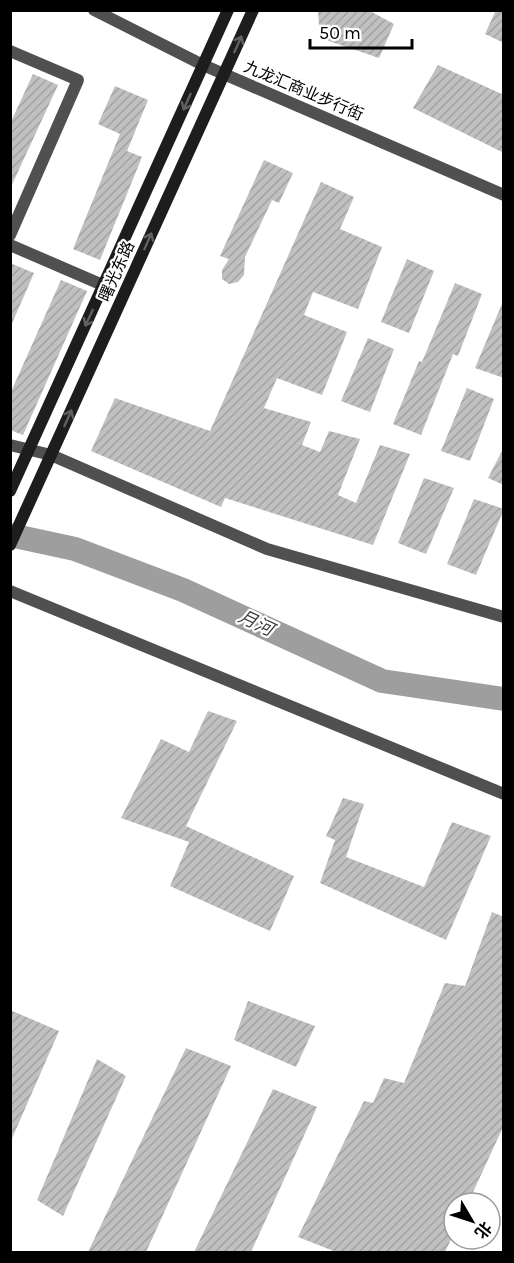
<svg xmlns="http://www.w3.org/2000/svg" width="514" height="1263" font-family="Karla,'Noto Sans SC',sans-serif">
	<defs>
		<pattern id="building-hatch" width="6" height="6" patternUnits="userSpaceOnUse" patternTransform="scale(1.5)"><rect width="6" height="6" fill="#c0c0c0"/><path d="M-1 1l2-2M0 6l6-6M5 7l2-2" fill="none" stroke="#a3a3a3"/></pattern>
	</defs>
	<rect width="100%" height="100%" fill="#fff"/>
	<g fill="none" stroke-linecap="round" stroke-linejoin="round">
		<!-- river -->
		<polyline stroke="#9e9e9e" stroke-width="24" points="10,535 75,549 183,590 382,681 504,699"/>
	</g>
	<!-- building -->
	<g fill="url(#building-hatch)">
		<polygon points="318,10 368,10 394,24 379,58 329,41 319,26"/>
		<polygon points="496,10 504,10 504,43 485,34"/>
		<polygon points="438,65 504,95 504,153 413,108"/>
		<polygon points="33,74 58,85 10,189 10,124"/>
		<polygon points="115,86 148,100 127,151 142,157 100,260 73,249 120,134 98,124"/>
		<polygon points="264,160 293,173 279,203 272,200 245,257 244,275 238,282 229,284 222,279 222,270 229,259 220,256"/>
		<polygon points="321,182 354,197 340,229 382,247 358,309 313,292 304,315 347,332 322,395 277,378 264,408 311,422 302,445 320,452 329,431 360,439 338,495 356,503 380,445 410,454 373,545 225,498 221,507 91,451 115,398 210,431"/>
		<polygon points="407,259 434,271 409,333 381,322"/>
		<polygon points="10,263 34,273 10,328"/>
		<polygon points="61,280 87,291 23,435 10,430 10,394"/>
		<polygon points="455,283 482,294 458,356 453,354 421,435 393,424 419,361 422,362"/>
		<polygon points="504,299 504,378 475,368"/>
		<polygon points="368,338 394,349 370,412 341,401"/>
		<polygon points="467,388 494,399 470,461 441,451"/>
		<polygon points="504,447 504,485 488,478"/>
		<polygon points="424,478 454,488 426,554 398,543"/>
		<polygon points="474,499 504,509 476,575 447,564"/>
		<polygon points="208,711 237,721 186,826 294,876 270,931 170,886 189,842 121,818 161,739 189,752"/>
		<polygon points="343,798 364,804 346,857 424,887 452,822 491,836 446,940 320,883 335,840 326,836"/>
		<polygon points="492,912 504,917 504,1125 468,1203 454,1203 454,1233 445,1252 336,1252 298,1237 364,1101 373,1103 384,1078 404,1083 445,983 465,986"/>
		<polygon points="248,1001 315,1026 296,1067 234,1040"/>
		<polygon points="10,1010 59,1031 10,1143"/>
		<polygon points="186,1048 231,1066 146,1252 88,1252"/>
		<polygon points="97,1059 126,1076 63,1216 37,1200"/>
		<polygon points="273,1089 317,1107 251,1252 194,1252"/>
	</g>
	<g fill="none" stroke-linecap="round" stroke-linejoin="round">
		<!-- pedestrian -->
		<polyline stroke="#505050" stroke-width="12" points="94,10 203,65 504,195"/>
		<!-- minor -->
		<g stroke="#505050" stroke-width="12">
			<polyline points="10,51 78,80 10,235"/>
			<polyline points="10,245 105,286"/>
			<polyline points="10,445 51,455 267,549 504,617"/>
			<polyline points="10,591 504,794"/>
		</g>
		<!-- secondary -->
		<g stroke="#1d1d1d" stroke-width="12">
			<polyline points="10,491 228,10"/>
			<polyline points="10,545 253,10"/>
		</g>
	</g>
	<!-- one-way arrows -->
	<defs><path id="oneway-shaft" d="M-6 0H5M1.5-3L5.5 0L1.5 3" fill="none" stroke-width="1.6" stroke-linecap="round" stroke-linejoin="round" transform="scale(1.5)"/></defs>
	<g stroke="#616161">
		<use href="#oneway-shaft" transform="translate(238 44) rotate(-66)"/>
		<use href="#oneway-shaft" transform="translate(187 102) rotate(114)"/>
		<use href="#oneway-shaft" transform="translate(148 241) rotate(-66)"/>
		<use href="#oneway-shaft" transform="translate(89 318) rotate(115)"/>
		<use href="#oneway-shaft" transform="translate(68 418) rotate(-66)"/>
	</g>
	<g text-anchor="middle" stroke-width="4.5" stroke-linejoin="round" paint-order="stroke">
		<!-- street labels -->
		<g font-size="16" fill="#000" stroke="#fff">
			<text transform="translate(304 90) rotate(23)" y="6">九龙汇商业步行街</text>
			<text transform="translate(116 271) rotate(-66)" y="6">曙光东路</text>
		</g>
		<!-- water labels -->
		<g font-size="18" font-style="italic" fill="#3f3f3f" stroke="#fff">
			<text transform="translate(256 623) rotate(25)" y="6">月河</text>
		</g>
	</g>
	<!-- border -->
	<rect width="514" height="1263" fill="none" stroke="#000000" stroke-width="24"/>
	<!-- north arrow -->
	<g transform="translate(472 1221) rotate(129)"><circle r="28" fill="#ffffff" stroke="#999999" stroke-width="1.5"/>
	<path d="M0-4.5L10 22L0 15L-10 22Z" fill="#000000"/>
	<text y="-9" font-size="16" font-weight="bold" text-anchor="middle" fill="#000000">北</text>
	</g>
	<!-- scale -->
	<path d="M310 39v9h102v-9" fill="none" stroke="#000000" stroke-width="3"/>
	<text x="319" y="39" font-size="18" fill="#000000" stroke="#ffffff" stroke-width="4.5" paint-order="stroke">50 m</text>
</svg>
